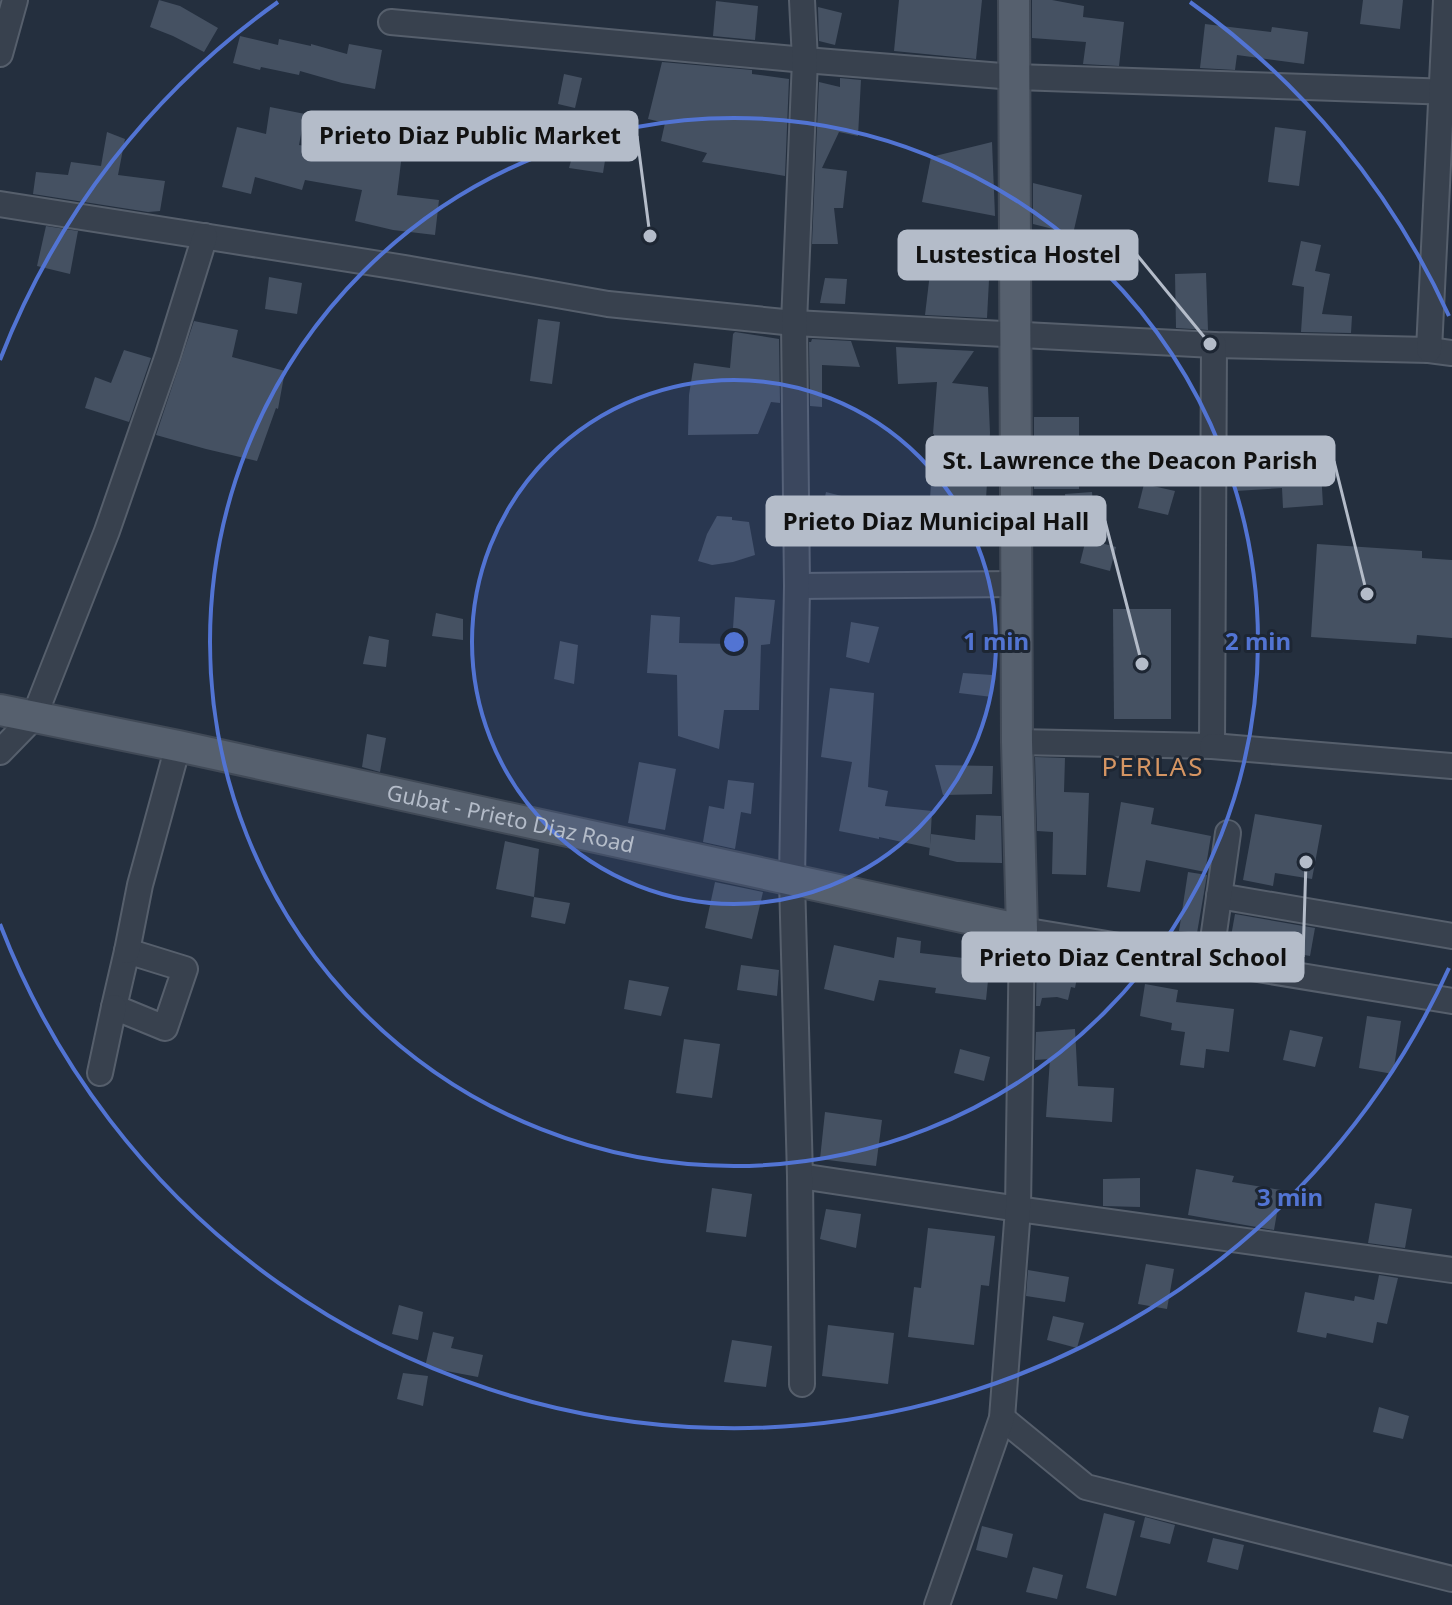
<svg xmlns="http://www.w3.org/2000/svg" width="1452" height="1605" font-family="'Noto Sans',sans-serif">
	<rect width="100%" height="100%" fill="#242f3e"/>
	<!-- building -->
	<g fill="#455162">
		<polygon points="159,0 180,6 218,28 204,52 173,36 150,27"/>
		<polygon points="899,0 982,0 976,59 894,51"/>
		<polygon points="1032,0 1052,0 1084,6 1083,17 1124,22 1119,66 1083,64 1086,42 1032,38"/>
		<polygon points="1363,0 1403,0 1400,29 1360,24"/>
		<polygon points="716,1 758,6 755,40 713,36"/>
		<polygon points="818,7 842,13 835,45 819,41"/>
		<polygon points="1205,24 1271,32 1272,27 1308,32 1304,64 1237,55 1235,70 1200,68"/>
		<polygon points="240,36 278,45 279,39 311,46 311,44 347,54 349,44 382,50 375,89 342,83 300,71 299,75 261,67 260,70 233,63"/>
		<polygon points="662,62 752,70 752,74 789,79 785,176 702,162 707,153 661,141 665,123 648,119"/>
		<polygon points="564,74 582,78 575,108 558,104"/>
		<polygon points="840,78 861,80 858,136 839,132 822,168 847,171 843,208 834,208 838,244 812,244 819,82 840,87"/>
		<polygon points="270,107 305,114 299,145 366,156 367,149 402,154 397,195 439,200 435,235 393,230 355,221 362,190 305,180 302,190 255,177 251,194 222,187 237,127 266,134"/>
		<polygon points="1275,127 1306,131 1299,186 1268,182"/>
		<polygon points="107,132 125,139 118,175 165,181 160,211 148,212 33,194 36,172 68,175 71,162 101,166"/>
		<polygon points="577,139 608,142 603,173 569,168"/>
		<polygon points="992,142 995,216 922,202 931,157"/>
		<polygon points="1033,183 1082,195 1073,234 1033,224"/>
		<polygon points="46,226 78,231 70,274 37,266"/>
		<polygon points="1301,241 1321,245 1315,271 1330,274 1322,314 1352,316 1351,333 1301,332 1304,287 1292,285"/>
		<polygon points="930,273 989,280 987,318 925,315"/>
		<polygon points="1206,273 1208,330 1176,328 1175,274"/>
		<polygon points="269,277 302,283 297,314 265,309"/>
		<polygon points="825,278 847,279 845,304 820,303"/>
		<polygon points="538,319 560,322 552,384 530,381"/>
		<polygon points="194,321 238,330 232,357 285,371 278,409 276,408 257,461 206,449 156,435"/>
		<polygon points="735,332 779,339 780,403 771,402 758,434 688,435 689,395 694,363 730,368 733,334"/>
		<polygon points="812,339 851,341 860,367 822,365 822,407 810,406 809,342 811,342"/>
		<polygon points="896,347 974,351 952,383 988,387 990,433 986,499 930,499 934,434 933,434 937,382 898,384"/>
		<polygon points="124,350 151,358 129,422 85,408 95,377 111,383"/>
		<rect x="1034" y="417" width="45" height="72"/>
		<polygon points="1177,436 1199,438 1198,470 1173,467"/>
		<polygon points="1319,438 1323,505 1283,508 1282,488 1236,491 1233,457 1279,454 1278,441"/>
		<polygon points="1144,484 1175,491 1168,515 1138,508"/>
		<polygon points="826,492 865,502 859,525 821,516"/>
		<polygon points="1092,492 1094,515 1067,517 1065,494"/>
		<polygon points="717,516 732,517 732,520 749,522 755,555 733,562 712,565 698,561 707,534"/>
		<polygon points="1086,539 1116,547 1110,571 1080,563"/>
		<polygon points="1317,544 1422,551 1422,558 1452,560 1452,638 1417,635 1416,644 1311,637"/>
		<polygon points="735,597 775,600 770,644 761,645 759,710 724,710 719,749 678,736 677,675 647,673 651,615 680,617 679,643 732,644"/>
		<polygon points="1113,609 1171,609 1171,719 1114,719"/>
		<polygon points="436,613 463,619 463,640 432,636"/>
		<polygon points="851,622 879,627 869,663 846,657"/>
		<polygon points="369,636 389,640 386,667 363,664"/>
		<polygon points="560,641 578,645 574,684 554,679"/>
		<polygon points="963,673 992,675 992,697 959,693"/>
		<polygon points="830,688 874,693 868,787 888,791 885,806 932,811 930,848 879,837 879,839 839,831 852,762 821,757"/>
		<polygon points="367,734 386,738 380,772 362,767"/>
		<polygon points="1035,757 1065,758 1064,792 1089,793 1086,875 1052,874 1053,832 1037,831"/>
		<polygon points="639,762 676,769 665,830 628,823"/>
		<polygon points="935,765 993,766 992,794 943,795"/>
		<polygon points="728,780 754,783 751,814 741,812 735,849 703,842 709,806 724,809"/>
		<polygon points="1121,802 1154,808 1151,824 1211,836 1205,872 1146,860 1140,892 1107,887"/>
		<polygon points="1255,814 1322,825 1312,879 1275,873 1273,886 1243,880"/>
		<polygon points="976,815 1001,816 1002,863 957,862 929,855 931,834 975,840"/>
		<polygon points="505,841 539,849 534,897 496,889"/>
		<polygon points="1188,872 1207,875 1197,933 1179,931"/>
		<polygon points="715,882 763,892 752,939 705,928"/>
		<polygon points="534,897 570,903 565,924 531,917"/>
		<polygon points="1235,914 1315,928 1310,956 1230,942"/>
		<polygon points="897,937 921,941 920,953 990,961 986,1000 935,993 936,988 879,980 874,1001 824,989 834,945 894,958"/>
		<polygon points="1037,948 1054,950 1051,962 1079,967 1075,988 1071,987 1068,1000 1057,997 1042,998 1040,1006 1036,1006"/>
		<polygon points="741,965 779,970 777,996 737,990"/>
		<polygon points="629,980 669,987 661,1016 624,1009"/>
		<polygon points="1145,984 1178,990 1176,1002 1234,1009 1229,1052 1206,1049 1204,1068 1180,1065 1185,1032 1171,1030 1172,1023 1140,1016"/>
		<polygon points="1367,1016 1401,1021 1393,1074 1359,1068"/>
		<polygon points="1075,1029 1078,1086 1114,1088 1112,1122 1046,1117 1050,1059 1035,1060 1036,1032"/>
		<polygon points="1290,1030 1323,1037 1315,1067 1283,1060"/>
		<polygon points="684,1039 720,1044 712,1098 676,1093"/>
		<polygon points="960,1049 990,1057 984,1081 954,1073"/>
		<polygon points="825,1112 882,1120 876,1166 820,1159"/>
		<polygon points="1196,1169 1234,1176 1232,1182 1281,1190 1274,1230 1188,1215"/>
		<polygon points="1140,1178 1140,1207 1103,1206 1103,1179"/>
		<polygon points="712,1188 752,1194 746,1237 706,1232"/>
		<polygon points="1375,1203 1412,1209 1405,1248 1368,1243"/>
		<polygon points="826,1209 861,1214 856,1248 820,1239"/>
		<polygon points="928,1228 995,1236 989,1286 981,1285 974,1345 908,1337 914,1287 921,1288"/>
		<polygon points="1146,1264 1174,1269 1167,1309 1138,1304"/>
		<polygon points="1028,1270 1069,1277 1065,1302 1026,1296"/>
		<polygon points="1379,1275 1398,1278 1387,1324 1377,1322 1373,1343 1327,1333 1326,1338 1297,1332 1305,1292 1354,1301 1355,1296 1374,1300"/>
		<polygon points="399,1305 423,1312 418,1340 392,1334"/>
		<polygon points="1053,1316 1084,1323 1077,1348 1047,1340"/>
		<polygon points="828,1325 894,1333 888,1384 822,1376"/>
		<polygon points="433,1332 454,1337 451,1348 483,1355 478,1377 425,1367"/>
		<polygon points="732,1340 772,1346 766,1387 724,1382"/>
		<polygon points="403,1373 428,1376 423,1406 397,1399"/>
		<polygon points="1379,1407 1409,1416 1403,1439 1373,1432"/>
		<polygon points="1104,1513 1135,1521 1116,1596 1086,1588"/>
		<polygon points="1145,1517 1175,1525 1170,1544 1140,1537"/>
		<polygon points="982,1526 1013,1534 1007,1558 976,1550"/>
		<polygon points="1213,1538 1244,1545 1238,1570 1207,1562"/>
		<polygon points="1033,1567 1063,1575 1057,1599 1026,1592"/>
	</g>
	<g fill="none" stroke-linecap="round" stroke-linejoin="round">
		<defs>
			<g id="minor">
				<polyline points="391,22 805,60 1014,77 1452,92"/>
				<polyline points="0,54 15,0"/>
				<polyline points="0,204 405,268 608,304 794,323 1214,345 1429,350 1452,353"/>
				<polyline points="1429,350 1446,0"/>
				<polyline points="797,586 1016,584"/>
				<polyline points="1017,742 1212,746 1214,345"/>
				<polyline points="1212,746 1452,766"/>
				<polyline points="0,752 34,717 107,531 168,355 205,236"/>
				<polyline points="1219,896 1452,936"/>
				<polygon points="127,951 185,969 165,1028 114,1007"/>
				<polyline points="127,951 140,885 178,746"/>
				<polyline points="1210,961 1228,833"/>
				<polyline points="100,1073 114,1007"/>
				<polyline points="800,1176 1018,1209 1452,1270"/>
				<polyline points="802,1384 800,1176 792,880 797,586 794,323 805,60 802,0"/>
				<polyline points="1002,1418 1086,1487 1452,1579"/>
				<polyline points="937,1605 1002,1418 1018,1209 1022,930 1452,1001"/>
			</g>
			<g id="major">
				<path id="s1" d="M0 710 178 746 1022 930 1017 742 1014 0"/>
			</g>
		</defs>
		<!-- minor casing -->
		<use href="#minor" stroke="#565f6c" stroke-width="28"/>
		<!-- major casing -->
		<use href="#major" stroke="#414a57" stroke-width="34"/>
		<!-- minor -->
		<use href="#minor" stroke="#38414e" stroke-width="24"/>
		<!-- major -->
		<use href="#major" stroke="#56606e" stroke-width="30"/>
	</g>
	<!-- distance rings -->
	<circle cx="734" cy="642" r="262" fill="#5274d3" fill-opacity=".12"/>
	<g fill="none" stroke="#5274d3" stroke-width="4">
		<circle cx="734" cy="642" r="262"/>
		<circle cx="734" cy="642" r="524"/>
		<path d="M1449 968A786 786 0 0 1 0 924M0 360A786 786 0 0 1 278 2M1190 2A786 786 0 0 1 1449 316"/>
	</g>
	<g text-anchor="middle" stroke-width="6" stroke-linejoin="round" paint-order="stroke">
		<!-- street labels -->
		<g font-size="22" fill="#b4bcc9" stroke="#1d2633">
			<text dy="8" stroke="none"><textPath href="#s1" startOffset="522">Gubat - Prieto Diaz Road</textPath></text>
		</g>
		<!-- quarter labels -->
		<g font-size="26" letter-spacing="2" fill="#d59563" stroke="#1d2633">
			<text x="1153" y="776">PERLAS</text>
		</g>
	</g>
	<circle cx="734" cy="642" r="12" fill="#5274d3" stroke="#1d2633" stroke-width="4"/>
	<g font-size="24" text-anchor="middle" font-weight="bold" fill="#5274d3" stroke="#1d2633" stroke-width="6" stroke-linejoin="round" paint-order="stroke">
		<text x="996" y="650">1 min</text>
		<text x="1258" y="650">2 min</text>
		<text x="1290" y="1206">3 min</text>
	</g>
	<!-- callouts -->
	<path fill="none" stroke="#b4bcc9" stroke-width="3" d="M650 236L637 136M1210 344L1137 255M1367 594L1334 461M1142 664L1105 521M1306 862L1303 957"/>
	<g fill="#b4bcc9" stroke="#1d2633" stroke-width="3">
		<circle cx="650" cy="236" r="8"/>
		<circle cx="1210" cy="344" r="8"/>
		<circle cx="1367" cy="594" r="8"/>
		<circle cx="1142" cy="664" r="8"/>
		<circle cx="1306" cy="862" r="8"/>
	</g>
	<g fill="#b4bcc9" stroke="#b4bcc9" stroke-width="3">
		<rect x="303" y="112" width="334" height="48" rx="8"/>
		<rect x="899" y="231" width="238" height="48" rx="8"/>
		<rect x="927" y="437" width="407" height="48" rx="8"/>
		<rect x="767" y="497" width="338" height="48" rx="8"/>
		<rect x="963" y="933" width="340" height="48" rx="8"/>
	</g>
	<g font-size="24" text-anchor="middle" font-weight="bold" fill="#111">
		<text x="470" y="144">Prieto Diaz Public Market</text>
		<text x="1018" y="263">Lustestica Hostel</text>
		<text x="1130" y="469">St. Lawrence the Deacon Parish</text>
		<text x="936" y="530">Prieto Diaz Municipal Hall</text>
		<text x="1133" y="966">Prieto Diaz Central School</text>
	</g>
</svg>
